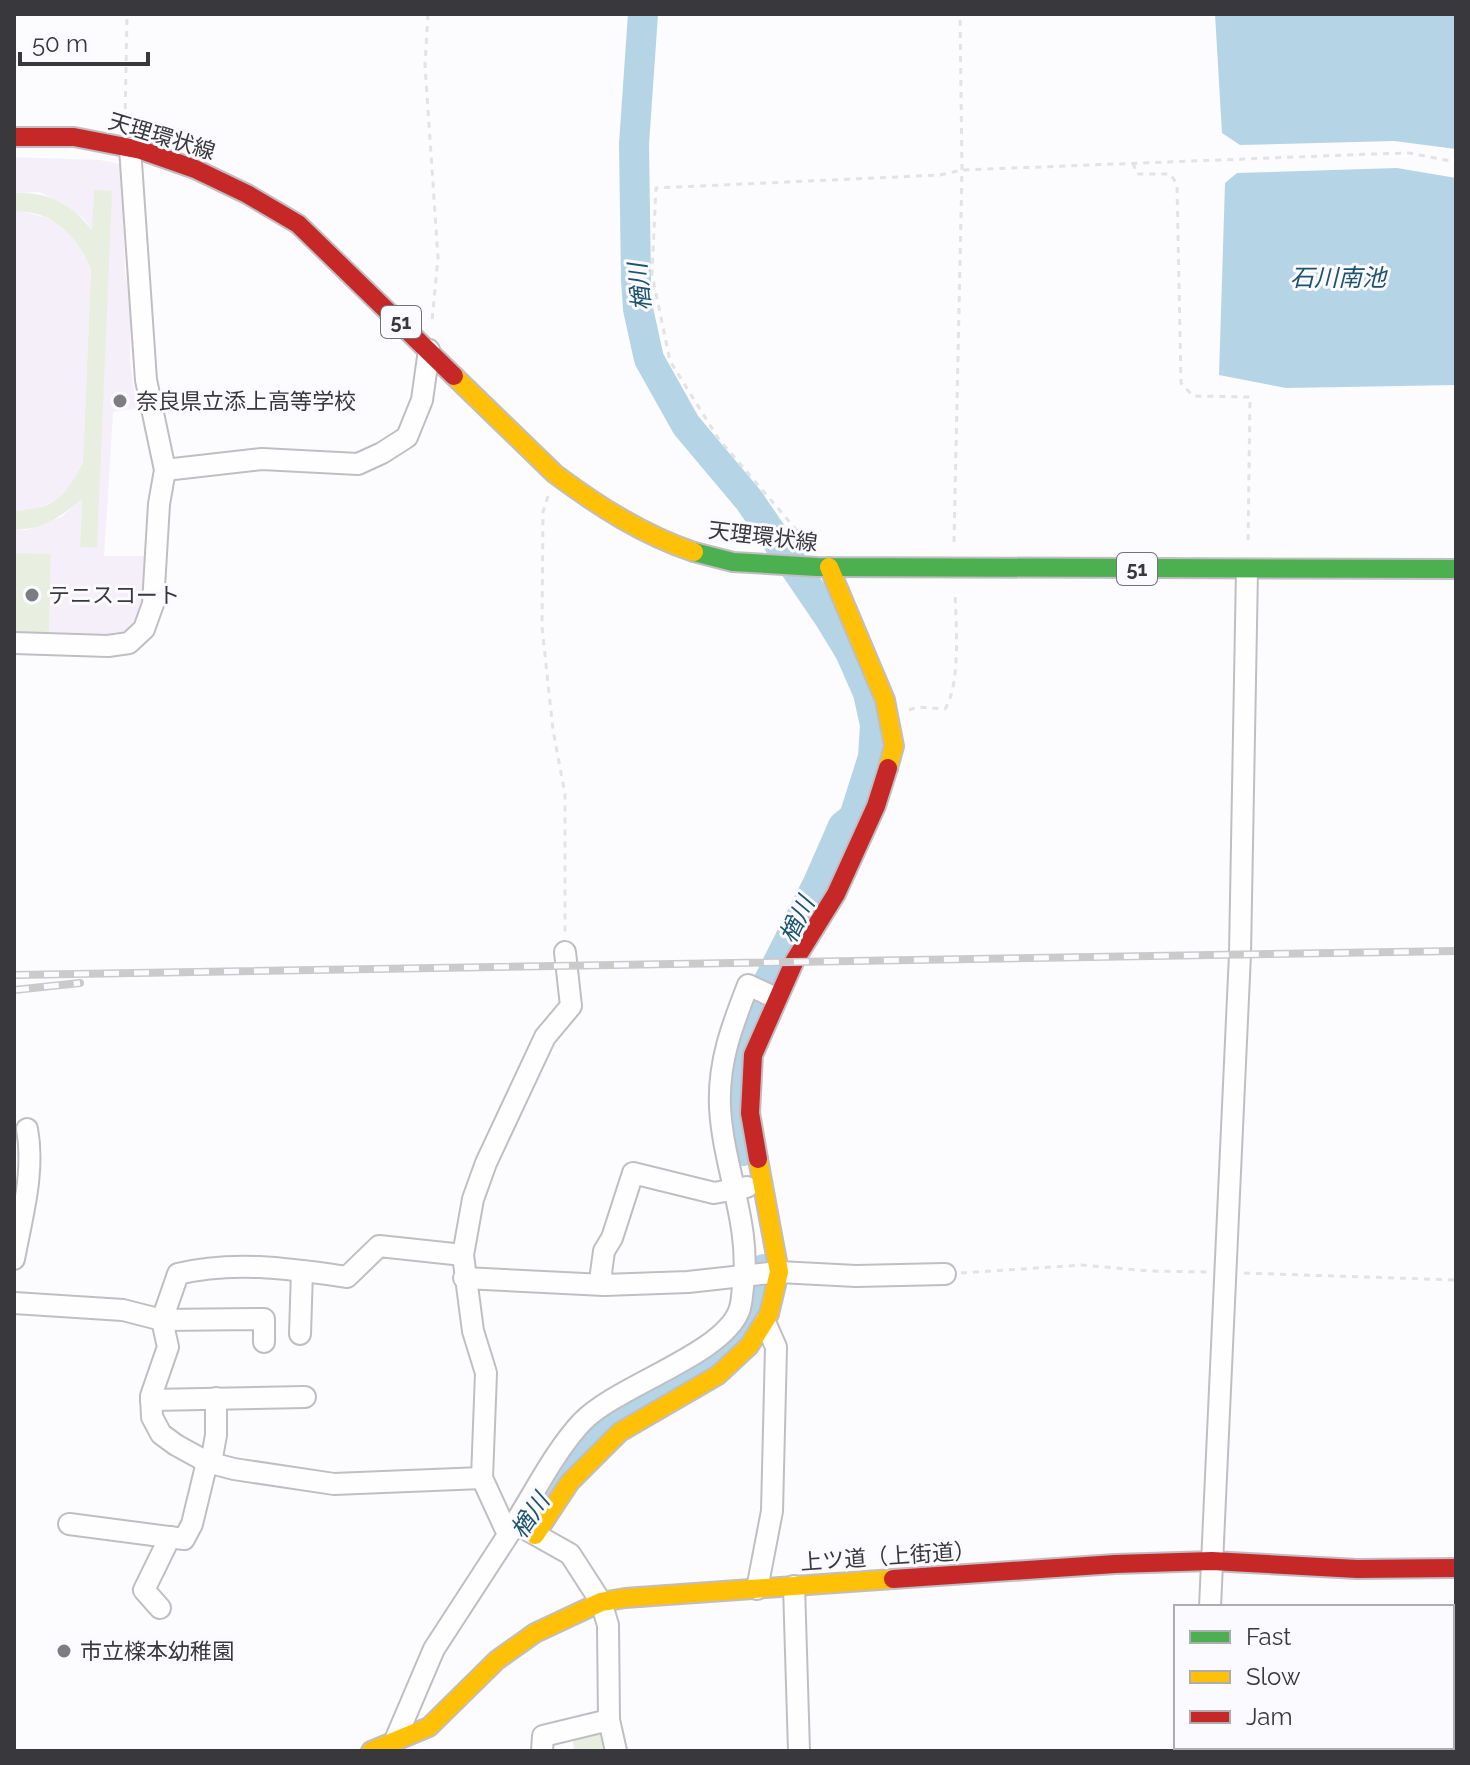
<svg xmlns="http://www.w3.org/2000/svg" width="1470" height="1765" font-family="Raleway,'Noto Sans JP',sans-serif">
	<rect width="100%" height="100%" fill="#fcfbfe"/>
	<!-- education -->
	<g fill="#f5eff9">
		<polygon points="14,157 100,160 125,165 127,183 122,187 125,274 131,302 130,358 134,394 138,408 113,412 104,556 147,556 148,565 142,609 133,628 121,637 49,637 51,555 14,553 14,529 26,530 62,517 82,498 80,547 97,548 93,231 85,220 65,204 39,192 14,193"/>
		<polygon points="19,211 44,217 62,226 83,250 91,269 83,462 71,485 58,500 31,510 14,511 14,212"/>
	</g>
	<!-- green -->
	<g fill="#e8efe0">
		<path d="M94 190 112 191 97 548 80 547 82 499C61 516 43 531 14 529V511C56 508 65 498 83 462L91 269C79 238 51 208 14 212V193C50 192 69 202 92 230Z"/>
		<polygon points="14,553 51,554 49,637 14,637"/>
		<polygon points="607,1723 613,1751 574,1751 572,1730"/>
	</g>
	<!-- water -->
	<g fill="#b5d4e5">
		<polygon points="1215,14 1456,14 1456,149 1394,141 1240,145 1222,133"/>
		<polygon points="1397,168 1456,178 1456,385 1286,388 1219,375 1225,183 1237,173"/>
	</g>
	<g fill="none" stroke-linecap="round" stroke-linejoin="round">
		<!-- river -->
		<g stroke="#b5d4e5" stroke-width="30">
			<polyline points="643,14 634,144 636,280 638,309 649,359 686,425 749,500 828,616 850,652 868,693 875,725 873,757 854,817 843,826 818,883 747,1024 736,1066 735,1107 743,1151"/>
			<polyline points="537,1507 576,1448 600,1421 637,1395 708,1362 738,1338 761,1300 764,1269"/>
		</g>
		<defs>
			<g id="street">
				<polyline points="165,470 262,459 358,464 382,453 407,437 422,400 429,350"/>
				<polyline points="14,643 108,646 129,643 144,629 153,604 159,504 165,470 146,380 130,148"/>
				<polyline points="565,952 571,1006 545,1037 486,1163 473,1199 463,1255 473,1331 486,1373 482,1478 505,1528 510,1532 515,1523 570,1554 601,1602 608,1625 609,1720 616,1751"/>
				<path d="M463 1255 379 1246 347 1277C291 1269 234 1260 178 1274L162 1320 168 1347 151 1396 152 1417 161 1434 176 1445 207 1462 234 1469 334 1484 482 1478"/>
				<path d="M14 1259C22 1216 35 1172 27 1129"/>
				<polyline points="464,1278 604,1285 688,1282 779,1272 856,1276 945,1274"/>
				<polyline points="604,1285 601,1273 604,1251 612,1238 633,1173 714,1193 747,1187"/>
				<polyline points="14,1303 123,1310 162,1320 264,1319 264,1342"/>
				<polyline points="300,1334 302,1271"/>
				<polyline points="151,1400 305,1397"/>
				<polyline points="211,1463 216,1435 216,1398"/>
				<path d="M515 1523C536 1490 555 1451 582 1422 618 1385 722 1355 739 1311 742 1304 742 1294 743 1287 752 1226 723 1168 720 1107 718 1062 732 1026 748 985L776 998"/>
				<polyline points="69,1524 184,1539 192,1524 207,1462"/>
				<polyline points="794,1586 799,1751"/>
				<polyline points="757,1589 772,1511 776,1347 765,1322"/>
				<polyline points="1210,1607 1240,954 1247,570"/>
				<polyline points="160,1608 144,1590 170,1537"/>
				<polyline points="396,1738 434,1649 510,1532"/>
				<polyline points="542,1751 543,1736 609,1720"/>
				<polyline points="1206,1751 1206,1747"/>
			</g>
			<polyline id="fast" points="694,552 733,562 817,567 1456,569"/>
			<g id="slow">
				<path d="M454 376 555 474C598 506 643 535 694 552"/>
				<polyline points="829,567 885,700 894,746 888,768"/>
				<polyline points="535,1535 570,1482 620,1432 718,1375 749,1346 769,1314 779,1272 758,1159"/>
				<polyline points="371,1751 429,1727 497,1660 535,1633 601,1602 625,1598 893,1579"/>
			</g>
			<g id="jam">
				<polyline points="14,137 74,137 141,150 195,169 247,194 298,224 454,376"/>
				<polyline points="758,1159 750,1113 753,1055 795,960 836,894 876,806 888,768"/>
				<polyline points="893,1579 1115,1564 1212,1561 1357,1569 1456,1568"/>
			</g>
		</defs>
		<!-- street casing -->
		<use href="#street" stroke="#c0bec2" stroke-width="24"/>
		<!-- fast casing -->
		<use href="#fast" stroke="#c0bec2" stroke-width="22"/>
		<!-- slow casing -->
		<use href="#slow" stroke="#c0bec2" stroke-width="22"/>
		<!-- jam casing -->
		<use href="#jam" stroke="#c0bec2" stroke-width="22"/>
		<!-- path -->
		<g stroke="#e3e3e4" stroke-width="3" stroke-dasharray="6 6" stroke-linecap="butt">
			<polyline points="428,14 425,65 438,258 432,321"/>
			<polyline points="125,121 127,14"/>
			<polyline points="1133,163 1137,174 1170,174 1177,184 1181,383 1193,396 1250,397 1248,546"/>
			<polyline points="548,496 543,512 542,627 553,730 565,794 565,934"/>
			<polyline points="805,540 718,438 670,361 652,274 656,188 940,175 962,170 1373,154 1409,153 1456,162"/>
			<polyline points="954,542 962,170 960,14"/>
			<path d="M909 710 917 707 945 709C961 684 956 622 955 592"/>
			<polyline points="961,1273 1082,1265 1149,1271 1209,1272"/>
			<polyline points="1244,1273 1456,1280"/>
		</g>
		<!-- street -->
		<use href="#street" stroke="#fffeff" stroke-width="20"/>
		<!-- fast -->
		<use href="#fast" stroke="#4caf50" stroke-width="18"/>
		<!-- slow -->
		<use href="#slow" stroke="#ffc107" stroke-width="18"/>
		<!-- jam -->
		<use href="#jam" stroke="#c62828" stroke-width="18"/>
		<defs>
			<g id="rail">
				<polyline points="14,975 1456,951"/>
				<polyline points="14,990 80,983"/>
			</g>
		</defs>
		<!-- rail casing -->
		<use href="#rail" stroke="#cacacb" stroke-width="8"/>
		<!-- rail -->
		<use href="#rail" stroke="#fbfaff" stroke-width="5" stroke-dasharray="15" stroke-linecap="butt"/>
	</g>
	<!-- markers -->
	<g fill="#7d7c80" stroke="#fbfaff" stroke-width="3">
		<circle cx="120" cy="401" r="8"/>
		<circle cx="32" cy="595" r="8"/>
		<circle cx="64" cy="1651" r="8"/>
	</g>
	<g text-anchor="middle" stroke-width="6" stroke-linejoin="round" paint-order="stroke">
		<!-- shield labels -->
		<g fill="#fbfaff" stroke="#737276" stroke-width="2">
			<rect x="381" y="306" width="40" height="32" rx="6"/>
			<rect x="1117" y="553" width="40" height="32" rx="6"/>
		</g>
		<g font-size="20" font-weight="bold" fill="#39383c">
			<text x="401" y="329">51</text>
			<text x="1137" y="576">51</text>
		</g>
		<!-- street labels -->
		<g font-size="22" fill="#39383c" stroke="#fbfaff">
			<text transform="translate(162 136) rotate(17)" y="8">天理環状線</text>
			<text transform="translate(763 536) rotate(7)" y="8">天理環状線</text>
			<text transform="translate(888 1556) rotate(-4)" y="8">上ツ道（上街道）</text>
		</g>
		<!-- poi labels -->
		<g font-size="22" fill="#39383c" stroke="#fbfaff" text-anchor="start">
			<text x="136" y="409">奈良県立添上高等学校</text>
			<text x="48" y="603">テニスコート</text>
			<text x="80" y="1659">市立檪本幼稚園</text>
		</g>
		<!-- water labels -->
		<g font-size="24" font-style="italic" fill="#1d546d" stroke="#fbfaff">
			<text x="1338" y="286">石川南池</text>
			<text transform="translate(640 287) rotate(-96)" y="8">楢川</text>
			<text transform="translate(797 920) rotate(-64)" y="8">楢川</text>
			<text transform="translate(530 1516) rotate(-56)" y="8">楢川</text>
		</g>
	</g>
	<!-- border -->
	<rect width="1470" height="1765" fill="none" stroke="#39383c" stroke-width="32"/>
	<!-- legend -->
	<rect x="1174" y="1605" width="280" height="144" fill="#fbfaff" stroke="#adacb1" stroke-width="2"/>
	<rect x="1190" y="1631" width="40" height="12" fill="#4caf50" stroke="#adacb1" stroke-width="2"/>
	<text x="1246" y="1645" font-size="24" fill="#39383c">Fast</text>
	<rect x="1190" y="1671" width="40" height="12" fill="#ffc107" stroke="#adacb1" stroke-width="2"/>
	<text x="1246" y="1685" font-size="24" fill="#39383c">Slow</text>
	<rect x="1190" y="1711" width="40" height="12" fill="#c62828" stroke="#adacb1" stroke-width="2"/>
	<text x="1246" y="1725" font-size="24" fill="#39383c">Jam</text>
	<!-- scale -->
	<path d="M20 52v12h128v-12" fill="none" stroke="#39383c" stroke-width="4"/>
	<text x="32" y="52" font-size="24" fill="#39383c" stroke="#fbfaff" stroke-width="6" paint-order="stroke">50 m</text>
</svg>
